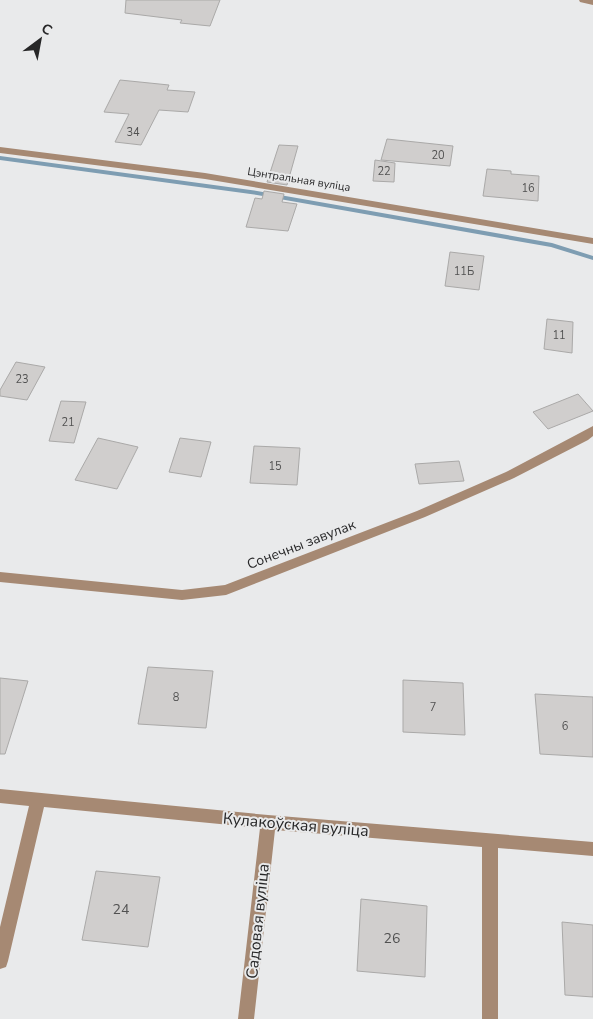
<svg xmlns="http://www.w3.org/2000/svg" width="593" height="1019" font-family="'Nunito Sans',sans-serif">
	<rect width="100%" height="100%" fill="#e9eaeb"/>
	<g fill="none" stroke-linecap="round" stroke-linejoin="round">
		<!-- stream -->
		<polygon fill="#7e9db2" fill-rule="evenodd" points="0,156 257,191 552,243 593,256 593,260 551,247 257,195 0,160"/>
	</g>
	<!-- building -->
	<g fill="#d0cecd" stroke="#aaa9a8">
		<polygon points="126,0 220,0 210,26 180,23 182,20 125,13"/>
		<polygon points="120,80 169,85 167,90 195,92 188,112 159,110 141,145 115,142 129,114 104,112"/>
		<polygon points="387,139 453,146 450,166 381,160"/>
		<polygon points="279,145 298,146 287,185 267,182"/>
		<polygon points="375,160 395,163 394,182 373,181"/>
		<polygon points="487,169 511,171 511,174 539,176 538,201 483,196"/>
		<polygon points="264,191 284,194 282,202 297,204 288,231 246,227 255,198 262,199"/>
		<polygon points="450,252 484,256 479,290 445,286"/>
		<polygon points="547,319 573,322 572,353 544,349"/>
		<polygon points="16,362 45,367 27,400 0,396 0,390"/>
		<polygon points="578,394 593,411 548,429 533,412"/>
		<polygon points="61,401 86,402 74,443 49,441"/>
		<polygon points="98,438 138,447 117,489 75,480"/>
		<polygon points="180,438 211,442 201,477 169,472"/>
		<polygon points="254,446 300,448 297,485 250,483"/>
		<polygon points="459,461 464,481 419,484 415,464"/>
		<polygon points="148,667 213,671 206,728 138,724"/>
		<polygon points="0,678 28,681 5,754 0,754"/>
		<polygon points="403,680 463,683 465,735 403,732"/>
		<polygon points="535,694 593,697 593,757 540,754"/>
		<polygon points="96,871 160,877 148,947 82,940"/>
		<polygon points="361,899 427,906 425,977 357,971"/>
		<polygon points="562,922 593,925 593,997 565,995"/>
	</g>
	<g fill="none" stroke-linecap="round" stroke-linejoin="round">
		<!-- minor -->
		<g fill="#a68973" fill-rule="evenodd">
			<polygon points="579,0 593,0 593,5 580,2"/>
			<polygon points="0,147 205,173 593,238 593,244 205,179 0,153"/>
			<polygon points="593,426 593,436 588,440 514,478 425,517 226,595 182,600 0,582 0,572 182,590 225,585 417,511 506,472"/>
			<polygon points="0,789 268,815 593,842 593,856 498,848 498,1019 482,1019 482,847 275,830 254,1019 238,1019 260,828 44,807 8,961 6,967 0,969 0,927 29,806 0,803"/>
		</g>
	</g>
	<g text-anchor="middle" stroke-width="4" stroke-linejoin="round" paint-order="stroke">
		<!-- number labels -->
		<g font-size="11" fill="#515151">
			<text x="133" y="136">34</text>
			<text x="438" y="159">20</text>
			<text x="384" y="175">22</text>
			<text x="528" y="192">16</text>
			<text x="464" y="275">11Б</text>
			<text x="559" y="339">11</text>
			<text x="22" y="383">23</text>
			<text x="68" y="426">21</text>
			<text x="275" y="470">15</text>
			<text x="176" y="701">8</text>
			<text x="433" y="711">7</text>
			<text x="565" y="730">6</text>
		</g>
		<!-- far-street labels -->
		<g font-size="11" fill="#272728" stroke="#e9eaeb">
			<text transform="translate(299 179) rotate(9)" y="4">Цэнтральная вуліца</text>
		</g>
		<!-- street labels -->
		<g font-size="14" fill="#272728" stroke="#e9eaeb">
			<text transform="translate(301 544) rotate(-21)" y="5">Сонечны завулак</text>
		</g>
		<!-- near-number labels -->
		<g font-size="14" fill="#515151">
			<text x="121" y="914">24</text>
			<text x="392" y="943">26</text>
		</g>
		<!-- near-street labels -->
		<g font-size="16" fill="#272728" stroke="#e9eaeb">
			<text transform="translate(296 824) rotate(5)" y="6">Кулакоўская вуліца</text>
			<text transform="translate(257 921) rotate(-84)" y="6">Садовая вуліца</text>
		</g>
	</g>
	<!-- north arrow -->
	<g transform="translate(40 40) rotate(32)" stroke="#e9eaeb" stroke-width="4" paint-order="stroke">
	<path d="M0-4L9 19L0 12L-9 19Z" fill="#272728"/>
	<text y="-8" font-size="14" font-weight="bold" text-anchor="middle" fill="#272728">С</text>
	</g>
</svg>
